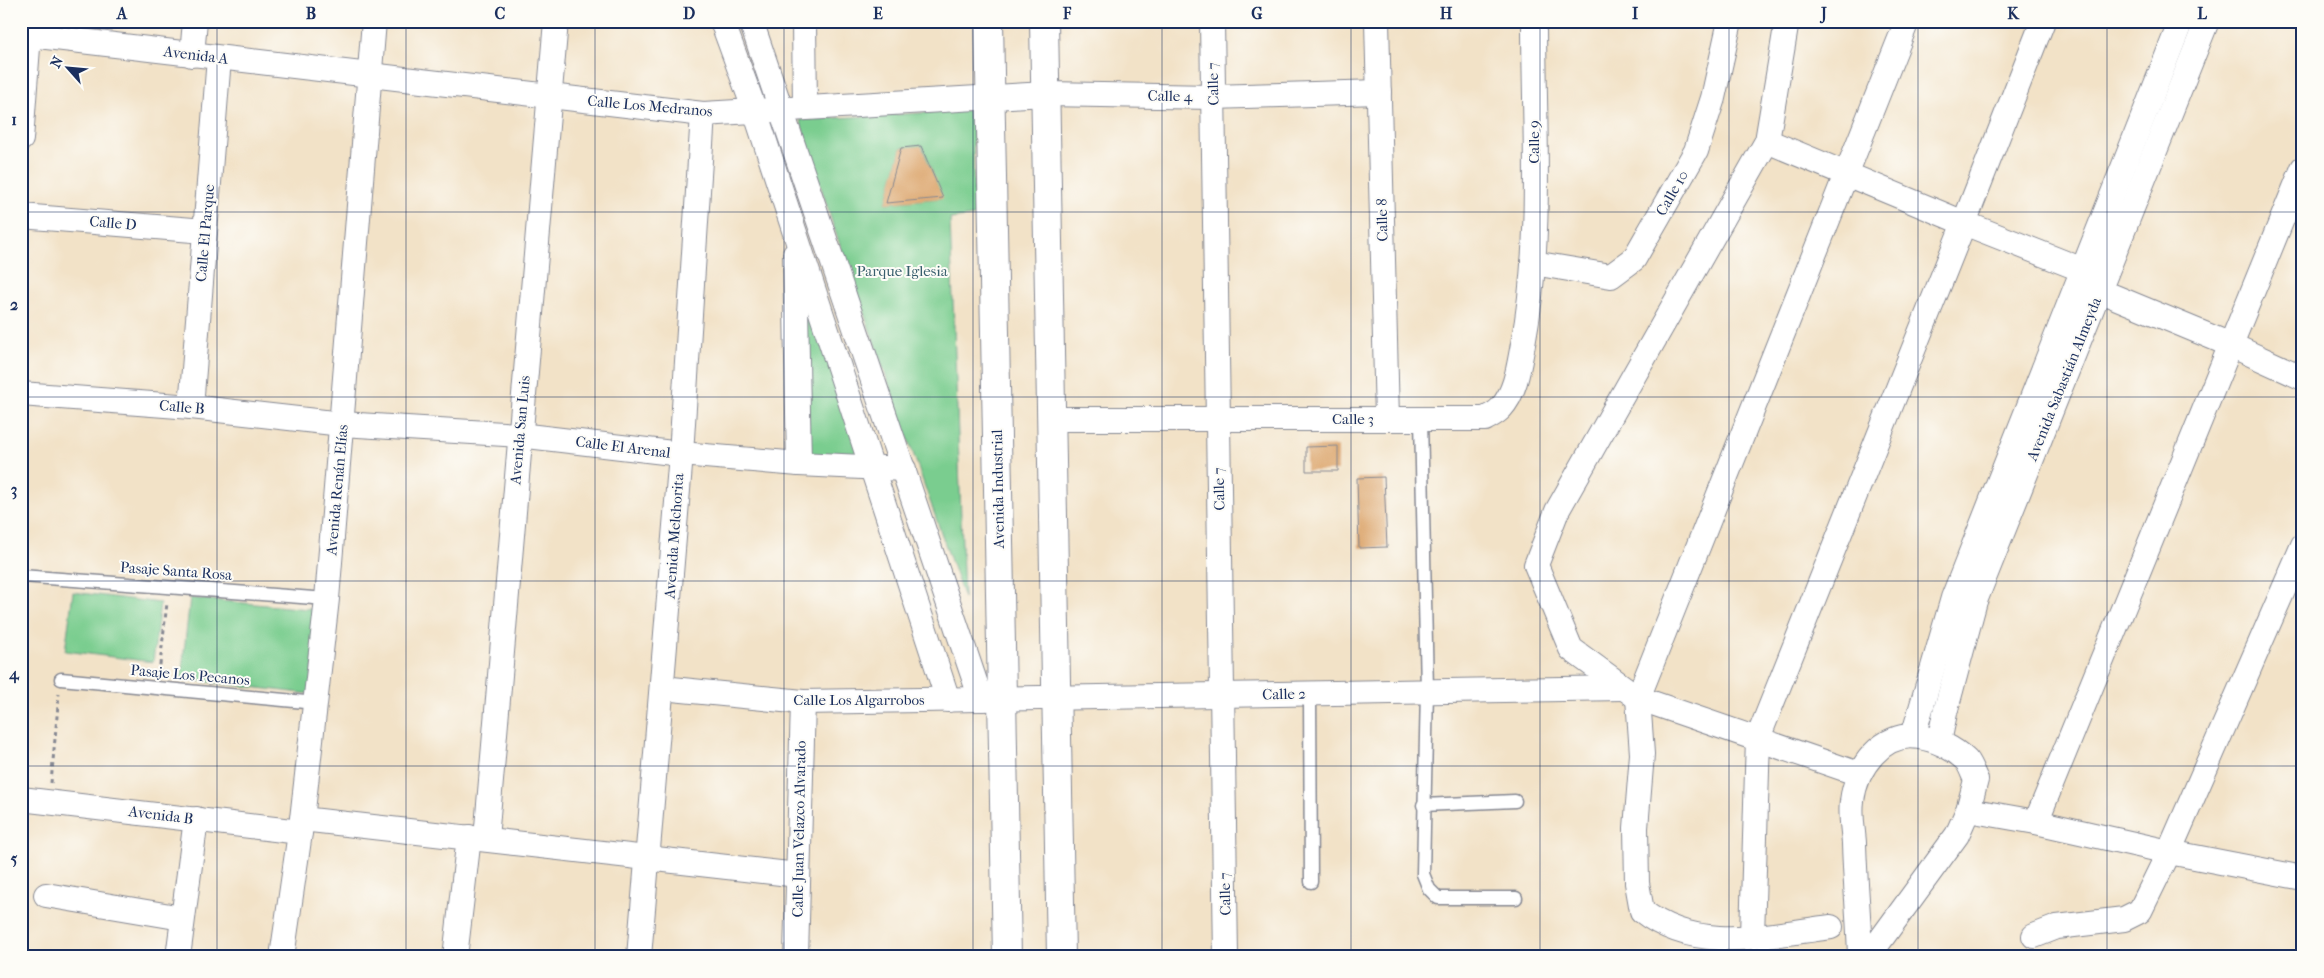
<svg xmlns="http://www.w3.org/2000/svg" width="2324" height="978" font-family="'IM FELL French Canon',serif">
	<rect width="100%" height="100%" fill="#fdfcf7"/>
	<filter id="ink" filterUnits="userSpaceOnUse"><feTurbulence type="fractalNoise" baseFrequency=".02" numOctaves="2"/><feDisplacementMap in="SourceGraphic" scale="10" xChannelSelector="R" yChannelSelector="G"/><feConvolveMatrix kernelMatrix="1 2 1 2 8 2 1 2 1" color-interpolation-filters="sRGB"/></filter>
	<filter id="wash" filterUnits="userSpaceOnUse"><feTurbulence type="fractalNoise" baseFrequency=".0096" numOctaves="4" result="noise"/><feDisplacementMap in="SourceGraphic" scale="20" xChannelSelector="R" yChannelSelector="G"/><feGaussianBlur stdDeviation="1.12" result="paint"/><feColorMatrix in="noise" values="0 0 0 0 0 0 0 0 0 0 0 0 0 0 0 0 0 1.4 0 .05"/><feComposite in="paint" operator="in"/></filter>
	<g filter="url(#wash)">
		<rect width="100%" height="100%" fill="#f2e2c7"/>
		<!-- green -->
		<g fill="#7acd8f" stroke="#4a7e76" fill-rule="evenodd">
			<path d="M973 110 974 216 950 219 964 598 833 225 800 120ZM922 146 942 198 886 203 901 148Z"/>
			<polygon points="801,265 864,461 810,461"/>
			<polygon points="73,592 160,603 153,662 65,651"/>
			<polygon points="190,598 320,610 310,694 181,679"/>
		</g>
		<g id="blocks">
			<!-- building -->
			<g fill="#d99e61">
				<polygon points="921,146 943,198 886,203 901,148"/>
				<polygon points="1338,446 1338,471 1306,471 1306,447"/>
				<polygon points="1384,477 1387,547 1359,548 1357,478"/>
			</g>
		</g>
	</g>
	<g filter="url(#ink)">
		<use href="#blocks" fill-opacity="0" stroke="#868892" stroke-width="1"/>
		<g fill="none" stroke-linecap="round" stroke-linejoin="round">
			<defs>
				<g id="service">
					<polyline points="1421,419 1427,690 1423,874 1429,889 1438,898 1516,898"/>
					<polyline points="21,576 327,599"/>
					<polyline points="61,679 316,703"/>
					<polyline points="1310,694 1311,882"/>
					<polyline points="1423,805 1515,801"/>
				</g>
				<g id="minor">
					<polyline points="722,21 755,111 948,700"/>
					<polyline points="751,21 981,699"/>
					<polyline points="804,21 805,107"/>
					<polyline points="1212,21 1226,957"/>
					<polyline points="1377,21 1387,419"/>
					<polyline points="1787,21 1767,141 1557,511 1536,565 1571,649 1638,698 1859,774"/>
					<polyline points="2043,21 1964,223 2083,270"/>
					<polyline points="21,34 703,114 1046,94 1213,97 1379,92"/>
					<polyline points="192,55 195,21"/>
					<polyline points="21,139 30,21"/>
					<polyline points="21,216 205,231"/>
					<polyline points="795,254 799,464"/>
					<polyline points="1533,263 1611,276 1634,259 1696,151 1713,98 1730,21"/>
					<polyline points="2086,285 2231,345 2303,378"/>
					<polyline points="21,394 191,407 342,424 519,435 681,454 799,464 904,469"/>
					<polyline points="191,407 219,58"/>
					<path d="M1051 419H1485C1490 416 1497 413 1501 408 1516 392 1519 365 1523 344 1543 238 1534 128 1534 21"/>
					<polyline points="662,688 803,702 1623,688"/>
					<polyline points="1913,736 1953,598 2181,21"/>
					<polyline points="1939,742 1945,713 1975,601 2207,21"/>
					<polyline points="21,799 300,832"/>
					<polyline points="1968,810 2036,822 2169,852 2303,878"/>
					<polyline points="302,819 798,875"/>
					<polyline points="2036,822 2303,168"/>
					<polyline points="486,839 556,21"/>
					<polyline points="46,895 182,918"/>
					<path d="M1831 927C1767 935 1697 954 1642 911L1637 883 1636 828 1642 754 1638 698 1907 21"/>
					<polyline points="1752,936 1758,738 1964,223 1767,141"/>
					<polyline points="2034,936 2057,927 2124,919 2140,911 2169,852 2303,545"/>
					<polyline points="178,957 196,819"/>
					<polyline points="282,957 302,819 327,599 374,21"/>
					<polyline points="455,957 469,837"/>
					<polyline points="639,957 681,454 703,114"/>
					<polyline points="796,957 803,702"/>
					<path d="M1860 957C1859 918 1855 881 1854 843 1853 829 1850 814 1852 801 1856 768 1882 731 1919 737 1935 739 1953 748 1966 760 1970 765 1973 774 1976 780L1968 810 1957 835 1868 957"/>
				</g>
				<g id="tertiary">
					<polyline points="989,21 1007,957"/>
					<polyline points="1044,21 1061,957"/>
				</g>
			</defs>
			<!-- service casing -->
			<use href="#service" stroke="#868892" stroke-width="15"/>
			<!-- minor casing -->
			<use href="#minor" stroke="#868892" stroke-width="26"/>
			<!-- tertiary casing -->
			<use href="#tertiary" stroke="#868892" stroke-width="30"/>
			<!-- path -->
			<g stroke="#868892" stroke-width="3" stroke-dasharray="4 4" stroke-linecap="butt">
				<polyline points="159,673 167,603"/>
				<polyline points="51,783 59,694"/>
			</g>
			<!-- service -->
			<use href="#service" stroke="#fff" stroke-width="12"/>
			<!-- minor -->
			<use href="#minor" stroke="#fff" stroke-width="24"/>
			<!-- tertiary -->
			<use href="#tertiary" stroke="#fff" stroke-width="28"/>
		</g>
	</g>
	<!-- grid -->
	<path fill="none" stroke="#1b2f5e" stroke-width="1" stroke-opacity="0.55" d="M217 21V957M406 21V957M595 21V957M784 21V957M973 21V957M1162 21V957M1351 21V957M1540 21V957M1729 21V957M1918 21V957M2107 21V957M21 212H2303M21 397H2303M21 581H2303M21 766H2303"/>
	<g text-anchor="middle" stroke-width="4" stroke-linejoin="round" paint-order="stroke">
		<!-- street labels -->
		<g font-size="15" fill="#1b2f5e" stroke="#fdfcf7">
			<text transform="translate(196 55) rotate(7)" y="5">Avenida A</text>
			<text transform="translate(1213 84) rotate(-91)" y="5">Calle 7</text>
			<text transform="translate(1170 96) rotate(1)" y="5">Calle 4</text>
			<text transform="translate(650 106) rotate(5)" y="5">Calle Los Medranos</text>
			<text transform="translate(1534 142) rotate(-90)" y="5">Calle 9</text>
			<text transform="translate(1672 193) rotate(-60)" y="5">Calle 10</text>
			<text transform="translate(1382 220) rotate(-91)" y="5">Calle 8</text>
			<text transform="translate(113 223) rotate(5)" y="5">Calle D</text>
			<text transform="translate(205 233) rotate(-85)" y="5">Calle El Parque</text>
			<text transform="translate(2064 379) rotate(-68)" y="5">Avenida Sabastián Almeyda</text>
			<text transform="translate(182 407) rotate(5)" y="5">Calle B</text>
			<text x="1353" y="424">Calle 3</text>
			<text transform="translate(520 430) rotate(-85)" y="5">Avenida San Luis</text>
			<text transform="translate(623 447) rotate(7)" y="5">Calle El Arenal</text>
			<text transform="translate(998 489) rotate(-91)" y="5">Avenida Industrial</text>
			<text transform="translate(1219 489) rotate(-91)" y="5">Calle 7</text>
			<text transform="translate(337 490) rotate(-85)" y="5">Avenida Renán Elías</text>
			<text transform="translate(674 536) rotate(-86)" y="5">Avenida Melchorita</text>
			<text transform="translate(176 571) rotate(4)" y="5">Pasaje Santa Rosa</text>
			<text transform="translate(190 675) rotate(5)" y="5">Pasaje Los Pecanos</text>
			<text transform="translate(1284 694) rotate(-1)" y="5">Calle 2</text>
			<text x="859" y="705">Calle Los Algarrobos</text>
			<text transform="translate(161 815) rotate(7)" y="5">Avenida B</text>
			<text transform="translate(799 829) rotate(-89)" y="5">Calle Juan Velazco Alvarado</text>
			<text transform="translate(1225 894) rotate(-91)" y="5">Calle 7</text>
		</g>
		<!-- park labels -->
		<g font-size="15" fill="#385e6d" stroke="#fdfcf7">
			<text x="902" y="276">Parque Iglesia</text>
		</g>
	</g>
	<!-- margin -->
	<rect width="2324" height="978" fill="none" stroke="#fdfcf7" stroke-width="55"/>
	<!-- north arrow -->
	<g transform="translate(68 68) rotate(297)" stroke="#fdfcf7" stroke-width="4" paint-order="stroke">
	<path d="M0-4L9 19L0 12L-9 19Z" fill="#1b2f5e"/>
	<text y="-8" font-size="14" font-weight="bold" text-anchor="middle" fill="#1b2f5e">N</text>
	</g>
	<rect x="28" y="28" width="2268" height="922" fill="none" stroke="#1b2f5e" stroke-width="2"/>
	<g font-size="16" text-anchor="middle" font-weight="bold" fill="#1b2f5e">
		<text x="122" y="19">A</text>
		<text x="311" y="19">B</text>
		<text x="500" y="19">C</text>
		<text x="689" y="19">D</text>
		<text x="878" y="19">E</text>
		<text x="1067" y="19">F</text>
		<text x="1257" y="19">G</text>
		<text x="1446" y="19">H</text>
		<text x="1635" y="19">I</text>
		<text x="1824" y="19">J</text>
		<text x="2013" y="19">K</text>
		<text x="2202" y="19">L</text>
		<text x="14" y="125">1</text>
		<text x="14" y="310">2</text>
		<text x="14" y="495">3</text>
		<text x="14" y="679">4</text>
		<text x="14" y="864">5</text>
	</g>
</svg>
